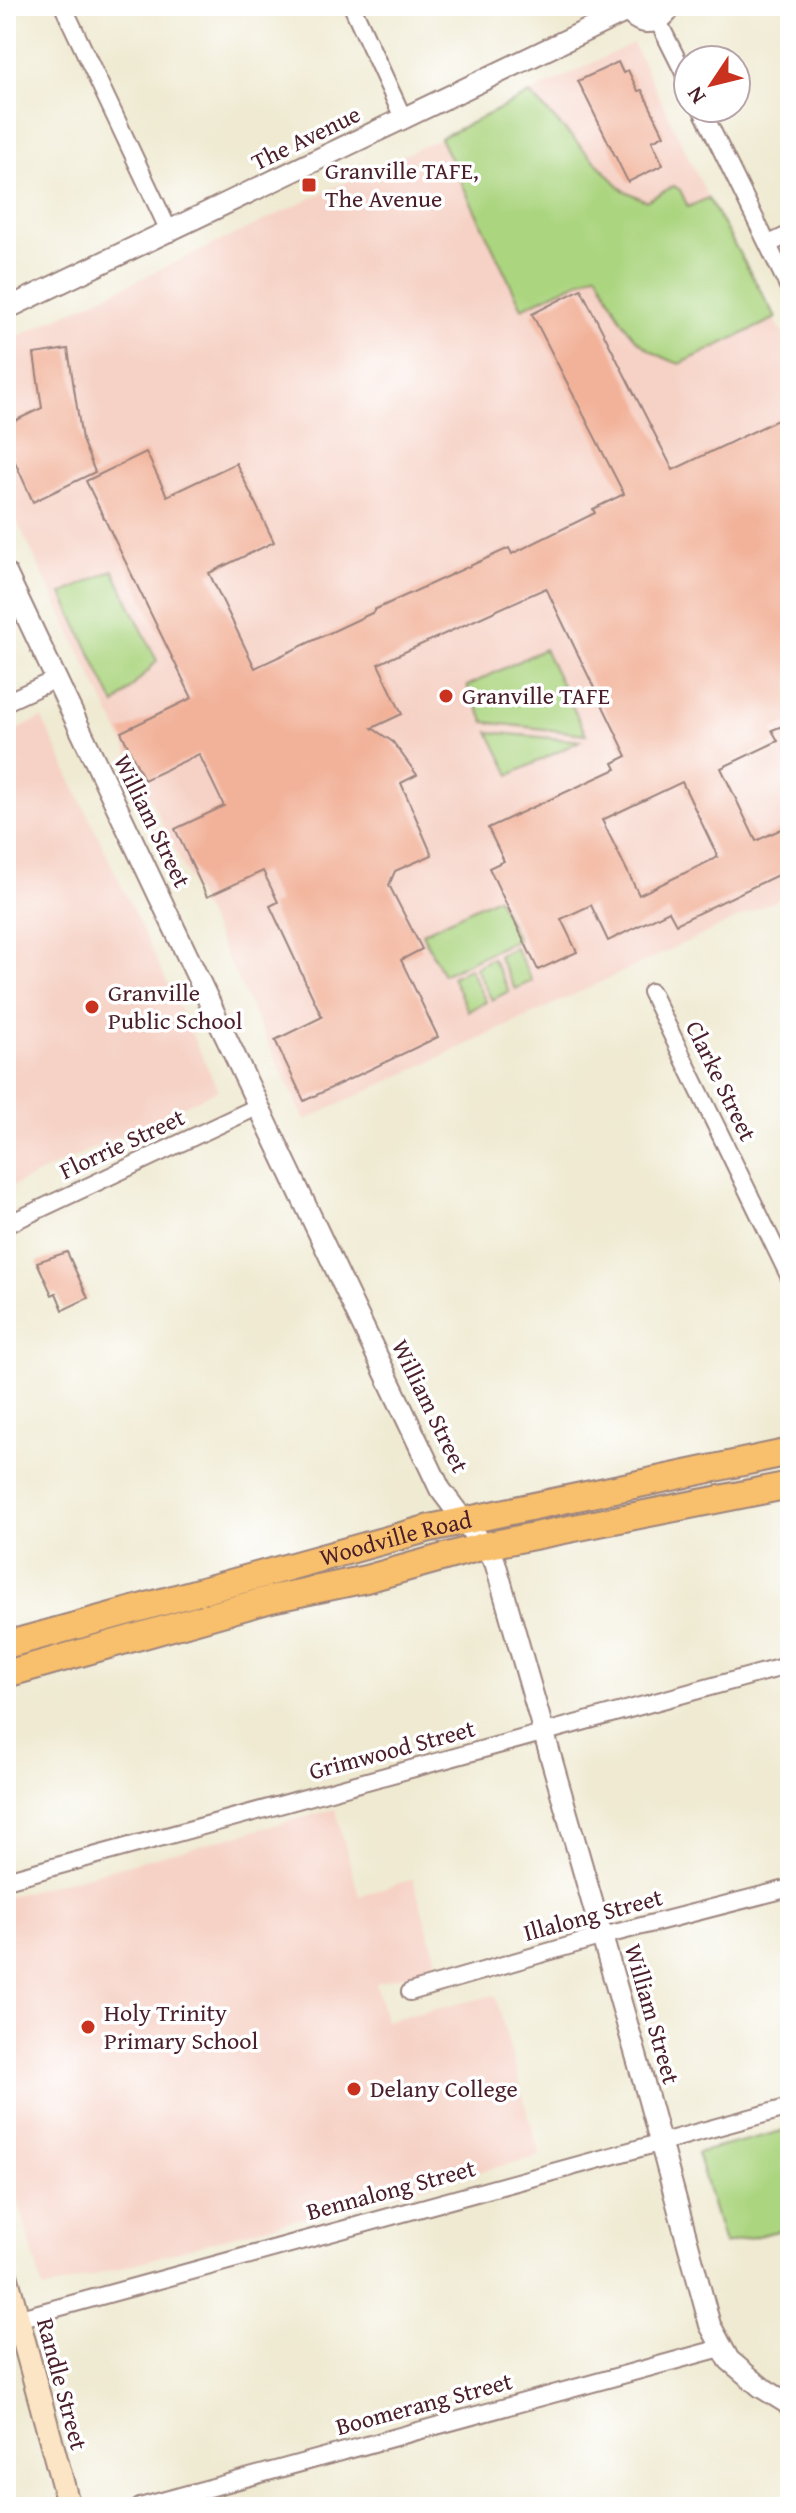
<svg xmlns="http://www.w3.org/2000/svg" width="796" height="2513" font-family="'Gentium Book Plus',serif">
	<rect width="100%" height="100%" fill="#fff"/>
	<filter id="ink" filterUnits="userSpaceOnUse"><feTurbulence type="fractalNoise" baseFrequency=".0125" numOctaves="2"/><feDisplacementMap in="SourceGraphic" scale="16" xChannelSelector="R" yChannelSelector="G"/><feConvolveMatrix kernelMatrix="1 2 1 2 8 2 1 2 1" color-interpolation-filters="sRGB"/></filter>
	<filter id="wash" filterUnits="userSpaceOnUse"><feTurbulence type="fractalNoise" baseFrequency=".006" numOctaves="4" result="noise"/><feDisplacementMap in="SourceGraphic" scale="32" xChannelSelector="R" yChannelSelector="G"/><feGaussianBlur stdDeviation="1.8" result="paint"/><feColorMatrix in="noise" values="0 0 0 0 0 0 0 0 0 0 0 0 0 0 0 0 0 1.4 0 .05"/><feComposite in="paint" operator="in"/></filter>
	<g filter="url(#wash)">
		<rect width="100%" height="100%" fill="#efead1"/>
		<!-- built -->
		<g fill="#f6d1c5">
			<polygon points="633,43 708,197 790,347 790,894 305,1120 6,498 6,342 440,138"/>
			<polygon points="42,718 218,1090 6,1189 6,735"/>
			<polygon points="335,1809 359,1896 413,1879 439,1966 376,1983 385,2021 495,1995 540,2156 228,2237 43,2290 6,2156 6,1897"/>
		</g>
		<!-- green -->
		<g fill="#acd580" stroke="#7b7a56" stroke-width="2">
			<path d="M530 94 623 190 646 201 674 186 680 190 688 207 708 198 776 318 680 364C625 345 623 320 597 273L522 308 440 138Z"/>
			<polygon points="113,570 157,661 115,705 62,594"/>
			<polygon points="544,649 586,734 485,722 467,686"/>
			<polygon points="489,732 580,741 510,775"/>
			<polygon points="497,897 517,939 443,975 422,933"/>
			<polygon points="515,947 532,981 515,989 498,956"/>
			<polygon points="492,958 509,991 492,1000 475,967"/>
			<polygon points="469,968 486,1002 468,1011 452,977"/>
			<polygon points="790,2129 790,2228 724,2244 697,2153"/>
		</g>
		<g id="blocks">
			<!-- building -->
			<g fill="#f2b29a" fill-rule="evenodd">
				<polygon points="618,62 623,73 628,70 638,91 642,90 664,135 652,141 663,165 628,182 578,81"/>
				<path d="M581 289 673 470 790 414V723L772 730 778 741 721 768 756 841 790 825V869L676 924 669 911 608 941 591 905 561 919 577 952 538 970 489 868 504 861 488 828 616 769 613 763 627 756 546 588 378 664 402 714 372 728 393 742 417 775 401 783 432 855 395 871 389 885 422 949 401 960 438 1037 304 1101 275 1040 322 1017 270 906 278 902 263 871 207 897 175 829 224 806 199 754 144 780 121 732 192 698 86 481 146 452 167 496 236 463 274 542 209 573 255 668 374 612V610L509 548 512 554 595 513 593 509 624 494 532 314ZM682 782 718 857 639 895 602 820Z"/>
				<polygon points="68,349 82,440 95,472 33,502 6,442 6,425 42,408 34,354"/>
				<polygon points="67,1252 88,1298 63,1310 56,1293 52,1295 37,1262"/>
			</g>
		</g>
	</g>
	<g filter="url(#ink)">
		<use href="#blocks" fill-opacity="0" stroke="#9c847e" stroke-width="2"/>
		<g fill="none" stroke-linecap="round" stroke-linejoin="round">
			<defs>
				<g id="minor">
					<polyline points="63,6 170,233"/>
					<polyline points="352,6 404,120"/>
					<polyline points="658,21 688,81"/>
					<polyline points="701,108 790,290"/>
					<polyline points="769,244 790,234"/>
					<polyline points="6,702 56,679"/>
					<polyline points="651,992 790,1278"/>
					<polyline points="6,1225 259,1106"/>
					<polyline points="6,1880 790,1665"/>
					<polyline points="410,1992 603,1936 790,1888"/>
					<polyline points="6,2322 790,2107"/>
					<polyline points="140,2507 721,2348"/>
				</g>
				<g id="tertiary">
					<path d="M626 6C635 28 661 27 671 6"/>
					<polyline points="6,309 627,11"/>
					<polyline points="6,573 440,1489 495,1562 648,2097 710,2325 729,2360 761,2387 790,2405"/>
				</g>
				<polyline id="secondary" points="6,2275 69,2507"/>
				<g id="primary">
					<path id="s1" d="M6 1645 430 1528 790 1452"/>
					<polyline points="6,1674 271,1599 366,1579 484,1546 790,1485"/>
				</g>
			</defs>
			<!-- minor casing -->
			<use href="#minor" stroke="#9c847e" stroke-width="20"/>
			<!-- tertiary casing -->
			<use href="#tertiary" stroke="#9c847e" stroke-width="24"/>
			<!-- secondary casing -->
			<use href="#secondary" stroke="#9c847e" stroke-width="26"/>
			<!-- primary casing -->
			<use href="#primary" stroke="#9c847e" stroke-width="30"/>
			<!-- minor -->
			<use href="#minor" stroke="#fff" stroke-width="16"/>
			<!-- tertiary -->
			<use href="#tertiary" stroke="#fff" stroke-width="20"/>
			<!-- secondary -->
			<use href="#secondary" stroke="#fce5c4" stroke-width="22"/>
			<!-- primary -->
			<use href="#primary" stroke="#f8bf6c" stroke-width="26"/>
		</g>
	</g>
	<!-- markers -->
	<g fill="#c8321e" stroke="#fff" stroke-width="3">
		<rect x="301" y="177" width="16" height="16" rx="4"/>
		<circle cx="446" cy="696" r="8"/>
		<circle cx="92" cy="1007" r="8"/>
		<circle cx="88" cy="2027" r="8"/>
		<circle cx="354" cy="2089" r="8"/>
	</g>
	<g text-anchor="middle" stroke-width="7" stroke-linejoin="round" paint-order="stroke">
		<!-- street labels -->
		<g font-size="24" fill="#4a1f2b" stroke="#fff">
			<text transform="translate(306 138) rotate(-26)" y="8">The Avenue</text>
			<text transform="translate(152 821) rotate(64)" y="8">William Street</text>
			<text transform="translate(721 1081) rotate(64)" y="8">Clarke Street</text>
			<text transform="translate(122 1144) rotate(-25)" y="8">Florrie Street</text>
			<text transform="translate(430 1406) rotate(64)" y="8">William Street</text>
			<text dy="8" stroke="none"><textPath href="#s1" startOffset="404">Woodville Road</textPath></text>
			<text transform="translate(392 1750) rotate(-15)" y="8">Grimwood Street</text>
			<text transform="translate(593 1915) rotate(-15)" y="8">Illalong Street</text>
			<text transform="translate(652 2014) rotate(74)" y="8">William Street</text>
			<text transform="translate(391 2190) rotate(-15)" y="8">Bennalong Street</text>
			<text transform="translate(62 2384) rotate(75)" y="8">Randle Street</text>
			<text transform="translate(424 2404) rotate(-15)" y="8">Boomerang Street</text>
		</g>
		<!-- poi labels -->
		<g font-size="24" fill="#4a1f2b" stroke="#fff" text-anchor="start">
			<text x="325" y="179">Granville TAFE,<tspan x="325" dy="28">The Avenue</tspan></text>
			<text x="462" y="704">Granville TAFE</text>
			<text x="108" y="1001">Granville<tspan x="108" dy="28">Public School</tspan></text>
			<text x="104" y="2021">Holy Trinity<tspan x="104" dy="28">Primary School</tspan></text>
			<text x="370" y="2097">Delany College</text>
		</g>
	</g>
	<!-- margin -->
	<rect width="796" height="2513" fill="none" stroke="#fff" stroke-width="32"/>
	<!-- north arrow -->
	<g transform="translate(712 84) rotate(235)"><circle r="38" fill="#ffffff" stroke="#b7a5aa" stroke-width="2"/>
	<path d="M0-6L14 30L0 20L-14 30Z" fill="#c8321e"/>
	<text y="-12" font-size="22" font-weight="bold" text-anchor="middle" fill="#4a1f2b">N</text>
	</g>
</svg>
